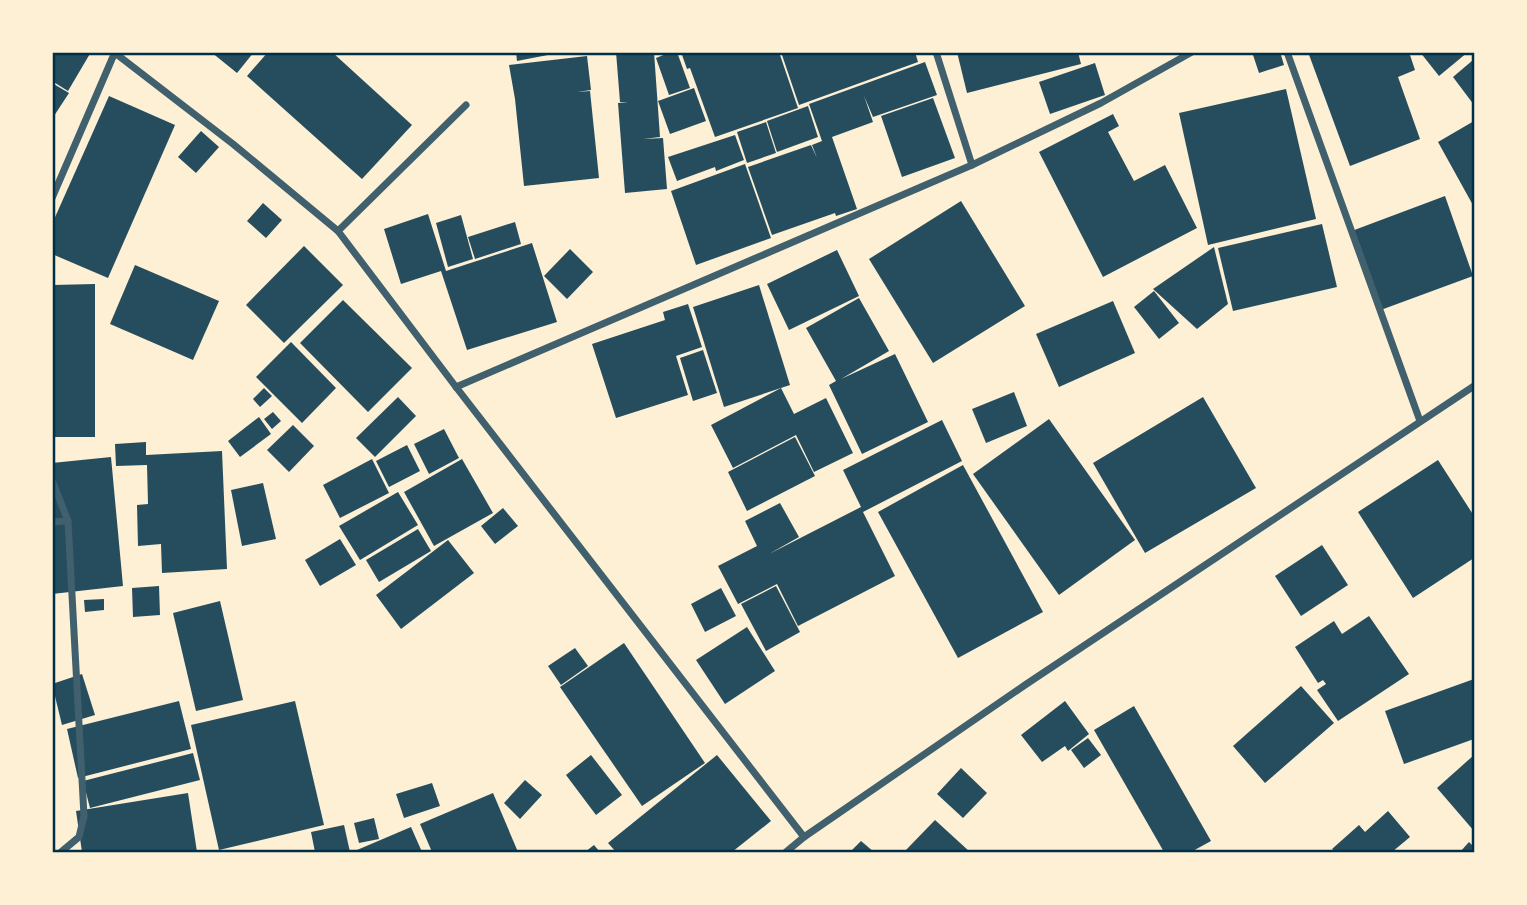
<svg xmlns="http://www.w3.org/2000/svg" width="1527" height="905" font-family="Manrope,sans-serif">
	<rect width="100%" height="100%" fill="#fdf0d5"/>
	<!-- building -->
	<g fill="#264d5e">
		<polygon points="52,52 91,52 68,91 52,81"/>
		<polygon points="211,52 254,52 237,73"/>
		<polygon points="268,52 332,52 412,125 362,179 247,76"/>
		<polygon points="516,52 552,52 553,54 517,61"/>
		<polygon points="616,52 654,52 660,137 643,139 663,138 667,189 625,193 618,103 628,102 620,102"/>
		<polygon points="671,52 677,52 690,88 669,95 656,58"/>
		<polygon points="681,52 779,52 798,108 715,137 690,68 687,69"/>
		<polygon points="781,52 915,52 918,62 799,105"/>
		<polygon points="957,52 1078,52 1081,64 967,93"/>
		<polygon points="1252,52 1280,52 1284,65 1259,73"/>
		<polygon points="1308,52 1409,52 1415,70 1398,77 1420,139 1350,166"/>
		<polygon points="1420,52 1468,52 1439,76"/>
		<polygon points="587,56 591,90 577,92 590,91 599,178 524,186 515,99 509,65"/>
		<polygon points="1473,60 1474,63 1474,105 1453,77"/>
		<polygon points="925,62 937,95 873,117 864,96 873,122 832,137 857,209 836,216 835,213 772,235 748,167 811,145 817,158 812,145 822,141 809,104"/>
		<polygon points="1095,63 1105,95 1050,114 1039,82"/>
		<polygon points="52,83 69,93 52,119"/>
		<polygon points="694,88 706,121 670,134 658,101"/>
		<polygon points="1286,89 1316,219 1208,245 1179,113"/>
		<polygon points="109,96 175,125 108,278 52,254 52,224"/>
		<polygon points="933,98 955,158 902,177 881,116"/>
		<polygon points="808,106 818,137 777,152 767,121"/>
		<polygon points="1113,114 1119,126 1108,132 1134,181 1165,165 1197,228 1103,277 1039,152"/>
		<polygon points="1474,121 1474,207 1438,142"/>
		<polygon points="766,122 776,153 747,163 737,132"/>
		<polygon points="201,131 219,147 196,173 178,157"/>
		<polygon points="735,135 744,160 716,171 715,167 677,181 668,157"/>
		<polygon points="745,164 771,238 696,265 671,191"/>
		<polygon points="1445,196 1473,276 1378,311 1349,232"/>
		<polygon points="961,201 1025,306 933,363 869,259"/>
		<polygon points="263,203 282,220 266,238 247,221"/>
		<polygon points="428,214 446,271 532,243 557,322 467,350 441,271 401,284 384,229"/>
		<polygon points="461,215 473,259 448,267 436,223"/>
		<polygon points="515,222 521,244 475,259 468,237"/>
		<polygon points="1322,224 1337,287 1233,311 1218,248"/>
		<polygon points="304,246 343,285 284,343 246,305"/>
		<polygon points="1214,247 1228,304 1197,329 1153,289"/>
		<polygon points="570,249 593,272 567,299 544,276"/>
		<polygon points="837,250 859,296 789,330 767,284"/>
		<polygon points="135,265 219,301 193,360 110,324"/>
		<polygon points="95,284 95,437 52,437 52,285"/>
		<polygon points="759,285 790,385 724,407 693,307"/>
		<polygon points="1154,291 1179,323 1159,339 1134,307"/>
		<polygon points="859,298 889,351 841,379 895,354 928,422 862,454 829,385 836,381 806,328"/>
		<polygon points="343,300 412,368 368,412 300,343"/>
		<polygon points="1113,301 1135,353 1059,387 1036,334"/>
		<polygon points="688,304 702,347 676,356 688,395 616,418 592,344 665,320 663,312"/>
		<polygon points="291,342 336,388 302,423 256,377"/>
		<polygon points="703,350 717,393 693,401 680,358"/>
		<polygon points="264,388 272,396 260,407 253,399"/>
		<polygon points="781,388 794,414 826,398 853,453 814,472 796,435 733,468 711,425"/>
		<polygon points="1014,392 1027,426 986,443 972,409"/>
		<polygon points="398,397 416,416 375,457 356,438"/>
		<polygon points="1203,397 1256,488 1145,553 1093,463"/>
		<polygon points="273,412 281,421 272,429 264,419"/>
		<polygon points="259,417 271,434 240,457 228,441"/>
		<polygon points="1049,419 1135,540 1059,595 973,474"/>
		<polygon points="942,420 962,461 863,512 895,576 798,626 777,584 738,604 718,566 757,546 745,521 780,503 799,537 769,554 861,507 843,470"/>
		<polygon points="293,425 314,446 289,472 267,450"/>
		<polygon points="444,429 459,458 429,474 414,444"/>
		<polygon points="795,437 815,476 747,511 728,472"/>
		<polygon points="146,442 146,455 222,451 227,569 162,573 161,544 138,546 137,505 148,504 147,465 116,466 115,444"/>
		<polygon points="407,445 420,471 389,487 376,461"/>
		<polygon points="111,457 123,586 52,594 52,463"/>
		<polygon points="372,459 389,493 340,518 323,485"/>
		<polygon points="462,459 493,513 434,546 404,492"/>
		<polygon points="1438,460 1474,516 1474,558 1413,598 1358,512"/>
		<polygon points="963,465 1043,612 958,658 878,512"/>
		<polygon points="263,483 276,539 242,546 231,490"/>
		<polygon points="398,492 418,525 360,560 339,526"/>
		<polygon points="503,508 518,526 495,544 481,526"/>
		<polygon points="418,529 431,551 379,582 366,560"/>
		<polygon points="340,539 356,565 320,586 305,560"/>
		<polygon points="448,540 474,573 401,629 376,595"/>
		<polygon points="1322,545 1348,585 1301,616 1275,576"/>
		<polygon points="159,586 160,615 133,617 132,588"/>
		<polygon points="776,586 800,632 766,651 741,604"/>
		<polygon points="721,588 736,616 705,632 691,604"/>
		<polygon points="104,599 104,610 85,612 84,600"/>
		<polygon points="220,601 243,700 196,711 173,613"/>
		<polygon points="1369,616 1409,674 1338,721 1317,690 1326,684 1323,680 1318,683 1295,647 1334,621 1342,634"/>
		<polygon points="747,627 775,671 725,704 696,660"/>
		<polygon points="624,643 705,763 642,806 560,687"/>
		<polygon points="575,648 588,666 561,685 548,666"/>
		<polygon points="82,674 95,715 62,725 52,684"/>
		<polygon points="1474,679 1474,739 1404,764 1385,711"/>
		<polygon points="1301,686 1334,723 1265,783 1233,746"/>
		<polygon points="179,701 191,749 78,778 67,729"/>
		<polygon points="295,701 324,825 219,850 191,725"/>
		<polygon points="1065,701 1089,734 1068,751 1065,746 1042,762 1021,735"/>
		<polygon points="1134,706 1211,841 1191,852 1164,852 1094,730"/>
		<polygon points="1088,738 1101,755 1084,768 1071,750"/>
		<polygon points="193,753 200,780 90,808 83,781"/>
		<polygon points="591,755 622,795 596,815 566,775"/>
		<polygon points="717,755 771,821 732,852 616,852 608,843"/>
		<polygon points="1474,755 1474,831 1437,788"/>
		<polygon points="961,768 987,793 963,818 937,794"/>
		<polygon points="525,780 542,795 520,819 504,803"/>
		<polygon points="432,783 440,806 404,818 396,794"/>
		<polygon points="188,793 197,852 82,852 76,811"/>
		<polygon points="493,793 518,852 432,852 420,824"/>
		<polygon points="1388,811 1410,837 1392,852 1336,852 1332,849 1359,825 1365,832"/>
		<polygon points="374,818 379,839 359,843 354,823"/>
		<polygon points="935,820 970,852 904,852"/>
		<polygon points="344,825 350,852 315,852 311,832"/>
		<polygon points="411,827 422,852 358,852 357,850"/>
		<polygon points="861,841 874,852 850,852"/>
		<polygon points="1469,842 1474,847 1474,852 1460,852"/>
		<polygon points="594,845 600,852 585,852"/>
	</g>
	<g fill="none" stroke-linecap="round" stroke-linejoin="round">
		<!-- minor -->
		<g stroke="#3f606c" stroke-width="7">
			<polyline points="1287,52 1420,421"/>
			<polyline points="115,53 233,144 338,231"/>
			<polyline points="466,105 338,231 456,387 804,837"/>
			<polyline points="972,165 1101,103 1192,52"/>
			<polyline points="52,198 115,52"/>
			<polyline points="456,387 972,165 936,52"/>
			<polyline points="52,480 68,521 84,816 79,837 61,852"/>
			<polyline points="52,522 68,521"/>
			<polyline points="786,852 804,837 1025,685 1474,386"/>
		</g>
	</g>
	<!-- border -->
	<rect width="1527" height="905" fill="none" stroke="#fdf0d5" stroke-width="108"/>
	<rect x="54" y="54" width="1419" height="797" fill="none" stroke="#003049" stroke-width="2.5"/>
</svg>
